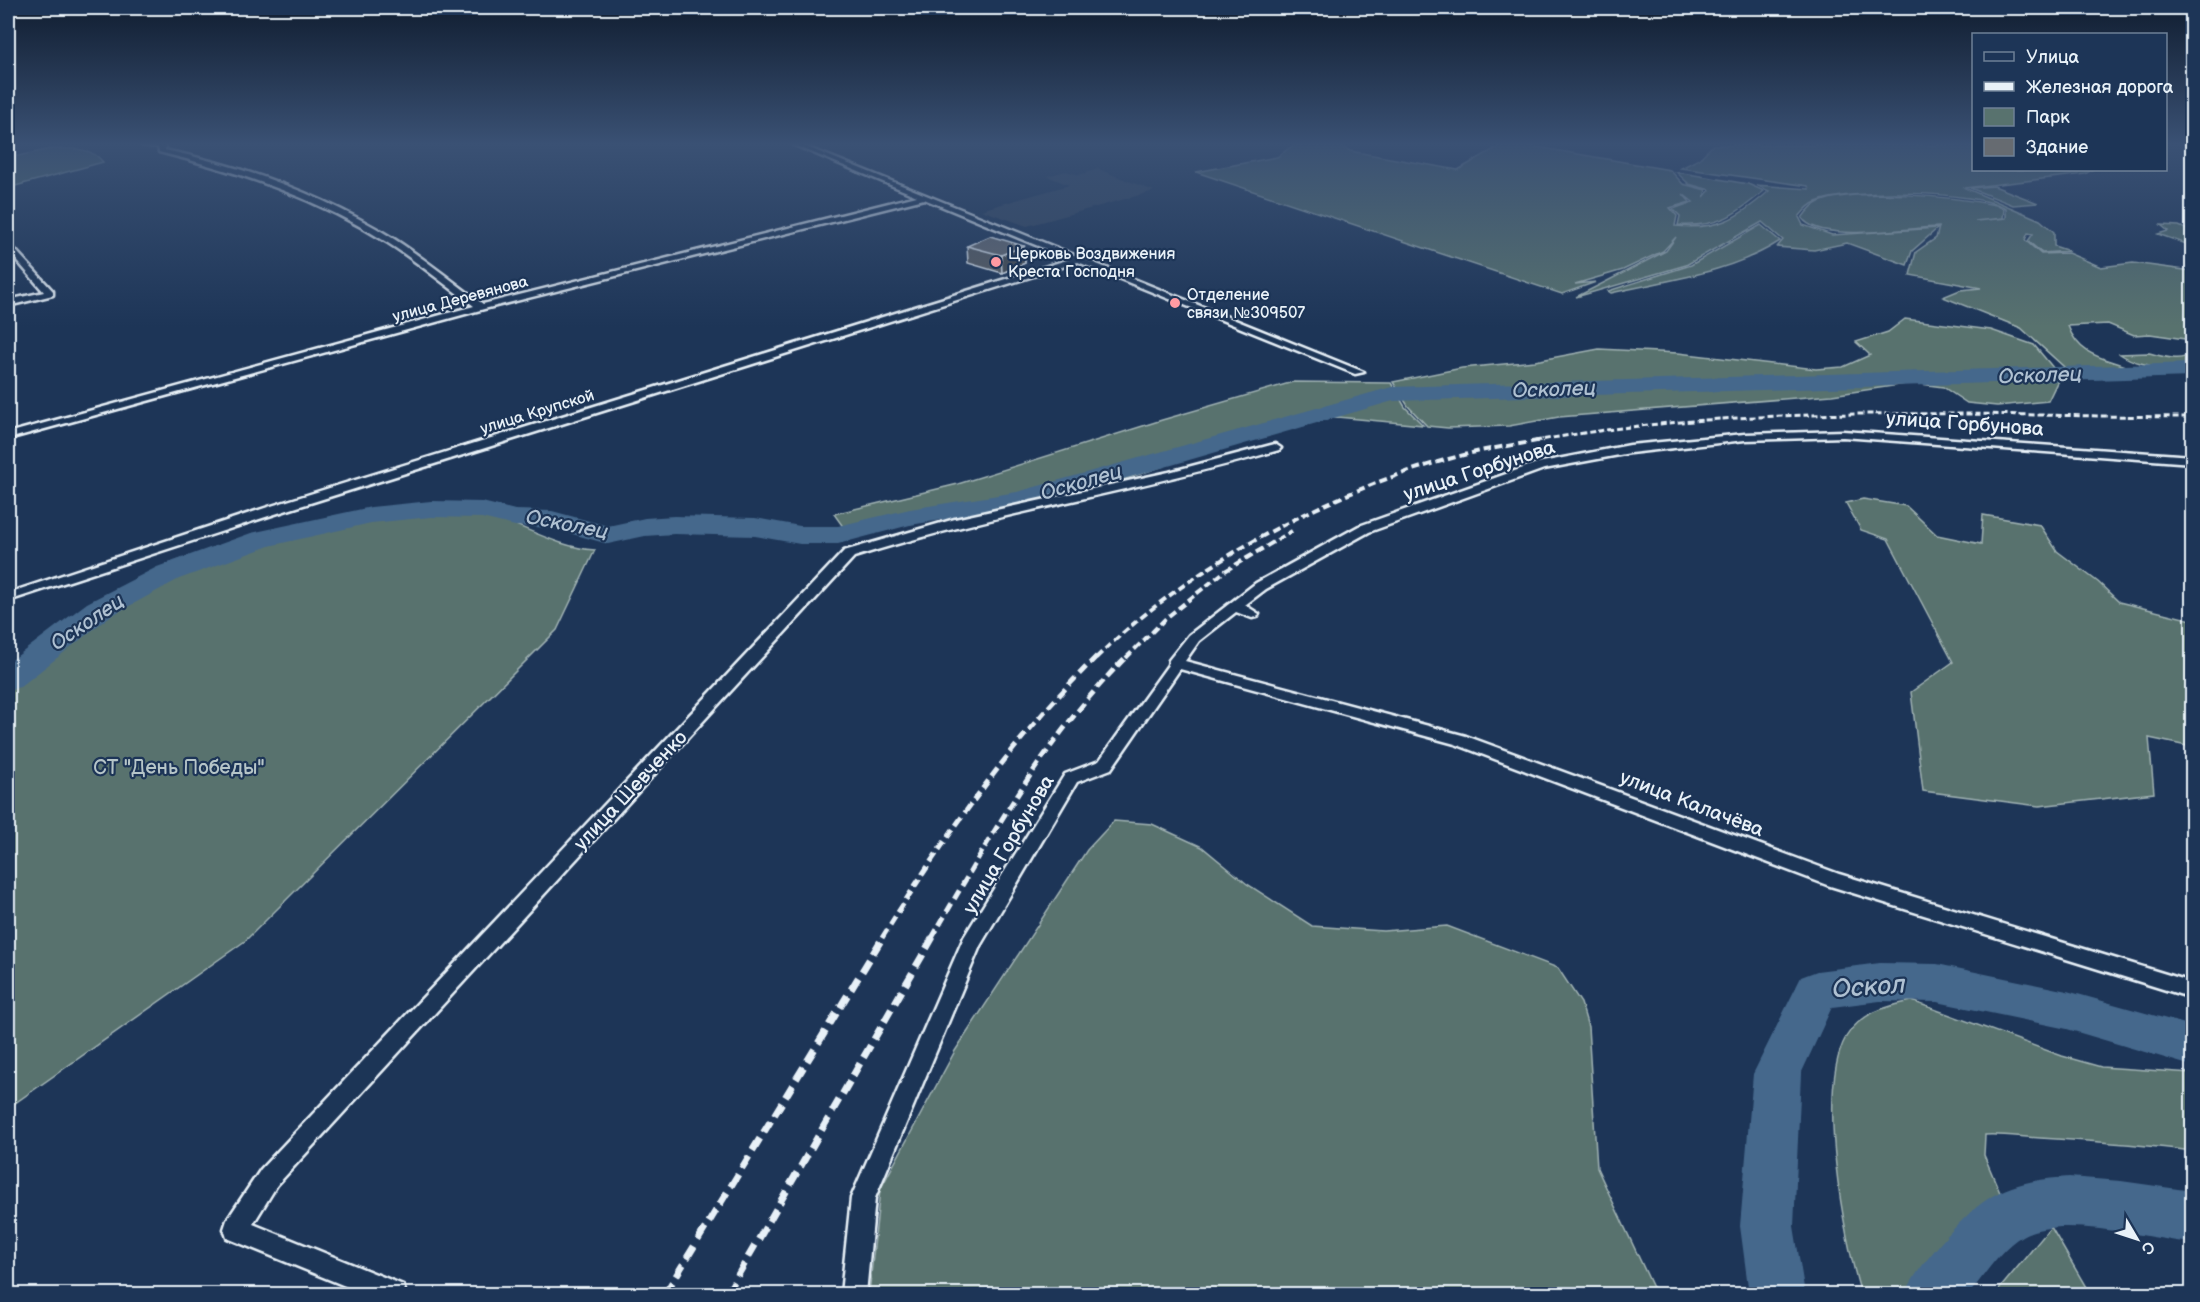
<svg xmlns="http://www.w3.org/2000/svg" width="2200" height="1302" font-family="'Balsamiq Sans',sans-serif">
	<rect width="100%" height="100%" fill="#1d3557"/>
	<filter id="ink" filterUnits="userSpaceOnUse"><feTurbulence type="fractalNoise" baseFrequency=".0167" numOctaves="2"/><feDisplacementMap in="SourceGraphic" scale="12" xChannelSelector="R" yChannelSelector="G"/><feConvolveMatrix kernelMatrix="1 2 1 2 8 2 1 2 1" color-interpolation-filters="sRGB"/></filter>
	<g filter="url(#ink)">
		<!-- built -->
		<polygon fill="#33455f" points="1098,169 1154,191 1027,226 981,210 1069,185 1047,176 1066,171 1079,175"/>
		<!-- green -->
		<g fill="#58726e" stroke="#a0b2b3" stroke-width="1.5">
			<path d="M1301 145H1340L1350 151 1458 170 1501 145H1526L1670 170 1683 184 1706 190 1704 197 1710 190 1689 184 1676 172 1748 184 1764 191C1734 216 1718 227 1678 225L1680 216 1673 209 1693 202 1683 194 1690 202 1670 208 1677 216 1675 226C1718 230 1737 219 1769 191L1756 185 1809 189 1808 186 1681 168 1699 159 1713 145H1973L1974 170H2092L2085 174 1965 188 2040 220 2054 232V246L2069 251 2042 253 2028 241 2033 234 2028 233 2025 240 2041 254 2068 253 2101 267 2133 263 2192 271V346L2185 339 2150 334 2134 335 2108 324 2068 326C2079 356 2103 358 2131 368L2110 374 2073 375 2021 328 1943 297 1960 290 1981 288 1910 275 1916 252 1936 238 1939 227C1908 227 1820 244 1802 218 1807 211 1812 205 1819 202 1857 187 1955 197 1996 205L2004 209 2003 218 1975 221 2006 218V208C1976 191 1847 188 1816 202 1808 205 1804 211 1799 217L1803 225 1832 235 1938 228 1912 251 1907 265 1847 243 1814 250 1777 247 1783 240 1762 222 1686 265 1576 297 1666 251 1676 237 1663 251 1623 270 1575 284 1596 282 1562 294 1196 172 1277 157 1292 146Z"/>
			<path d="M51 149C69 149 91 146 103 162L8 188V158Z"/>
			<polygon points="1994,186 2038,203 2013,205 1970,188"/>
			<path d="M1761 225 1780 241C1731 273 1667 280 1611 293L1608 291 1691 265Z"/>
			<polygon points="2161,225 2179,226 2192,232 2192,246 2158,234 2168,231"/>
			<polygon points="1905,319 1991,330 2034,345 2060,376 2048,401 1997,406 1967,403 1943,387 1913,383 1832,395 1559,417 1509,426 1448,428 1427,426 1408,406 1393,382 1462,368 1535,361 1599,349 1678,353 1816,369 1843,367 1870,355 1856,342 1888,332"/>
			<path d="M2149 353C2162 356 2181 363 2192 353V373C2168 365 2142 369 2120 354Z"/>
			<polygon points="1293,382 1391,383 1405,407 1423,425 1337,417 1292,423 1104,486 1017,500 952,516 849,535 834,514 958,484 1162,420"/>
			<polygon points="1863,499 1906,506 1937,535 1981,544 1983,515 2040,525 2057,551 2098,582 2119,602 2192,620 2192,747 2149,738 2154,793 2039,806 1923,791 1911,692 1953,662 1888,539 1861,530 1846,503"/>
			<path d="M428 513C444 513 464 510 479 513 520 522 553 547 595 550L557 630 245 941 8 1108V683C22 669 39 658 55 647 70 635 86 622 102 611 198 549 316 523 428 513Z"/>
			<polygon points="1114,821 1152,824 1202,847 1247,884 1312,926 1383,931 1447,926 1558,968 1581,1003 1588,1027 1597,1168 1656,1294 869,1294 880,1190 955,1051 1087,850"/>
			<path d="M1912 1001 2062 1056 2101 1067 2192 1073V1151C2142 1144 2091 1141 2040 1138 2021 1137 2004 1134 1985 1135L1984 1155 2001 1195 1949 1253 1923 1294H1861C1844 1238 1816 1090 1846 1037 1860 1013 1887 1006 1912 1001Z"/>
			<polygon points="2051,1227 2090,1294 1996,1294 2001,1287"/>
		</g>
		<g fill="none" stroke-linecap="round" stroke-linejoin="round">
			<!-- river -->
			<g fill="#45688c" fill-rule="evenodd">
				<polygon points="2192,363 2192,377 1393,401 1030,506 910,525 838,544 800,544 755,536 674,534 645,536 608,544 551,528 515,526 482,518 431,517 371,523 269,546 179,579 109,617 20,687 8,690 8,663 87,603 157,567 251,533 371,507 431,501 482,502 515,510 552,511 608,526 645,518 674,516 755,518 800,526 838,526 910,509 1017,492 1392,387"/>
				<polygon points="1880,963 1937,964 2067,991 2192,1026 2192,1066 2067,1029 1937,1002 1880,1001 1832,1007 1801,1074 1794,1226 1805,1294 1749,1294 1740,1226 1753,1074 1801,977 1817,971"/>
				<path d="M2069 1177 2121 1181 2192 1191V1243C2151 1239 2058 1214 2022 1236 2001 1248 1984 1276 1969 1294H1906C1913 1275 1926 1261 1939 1245 1982 1197 2003 1181 2069 1177Z"/>
			</g>
			<defs>
				<g id="street">
					<path d="M141 145H165V150C246 167 323 195 394 239 425 259 453 282 483 304L917 196 794 145H802L1364 372 1355 374 1078 262 278 513 8 601V593L268 507 1070 259 924 199 484 309 8 439V433L474 306C445 285 418 262 388 243 317 198 240 172 159 152L158 147Z"/>
					<polygon points="8,242 53,291 53,295 8,306 8,300 44,292 8,250"/>
					<polygon points="1843,431 2192,456 2192,463 1843,437 1745,440 1630,453 1544,469 1369,532 1266,589 1245,605 1259,614 1257,617 1252,618 1236,612 1199,641 1185,661 1466,736 1839,874 2192,982 2192,998 1827,885 1455,744 1180,669 1111,769 1077,782 980,946 875,1198 866,1294 841,1294 851,1198 964,937 1065,774 1099,761 1168,665 1169,660 1189,635 1256,583 1359,526 1537,463 1630,445 1745,434"/>
					<path d="M1275 444 1281 448 1279 450C1138 491 993 513 854 557L277 1185 253 1224 403 1285 406 1294H365L227 1238 224 1229 227 1220 261 1169 844 551 955 519 1169 472Z"/>
				</g>
			</defs>
			<!-- street casing -->
			<use href="#street" stroke="#e8f1f8" stroke-width="5"/>
			<!-- street -->
			<use href="#street" fill="#1d3557" fill-rule="evenodd"/>
			<!-- rail-far3 -->
			<path stroke="#e8f1f8" stroke-width="3" stroke-dasharray="6 3" stroke-linecap="butt" d="M1535 441C1749 402 1975 416 2192 417"/>
			<!-- rail-far2 -->
			<g stroke="#e8f1f8" stroke-width="4" stroke-dasharray="8 4" stroke-linecap="butt">
				<path d="M1096 658C1193 562 1343 483 1476 452 1498 447 1521 444 1543 440"/>
				<polyline points="1126,658 1166,618 1225,571 1292,531"/>
			</g>
			<!-- rail-far1 -->
			<g stroke="#e8f1f8" stroke-width="5" stroke-dasharray="10 5" stroke-linecap="butt">
				<path d="M882 938C945 836 1012 740 1097 656"/>
				<path d="M932 938C988 840 1046 737 1127 656"/>
			</g>
			<!-- rail -->
			<g stroke="#e8f1f8" stroke-width="7" stroke-dasharray="14 7" stroke-linecap="butt">
				<polyline points="665,1294 883,937"/>
				<polyline points="727,1294 933,937"/>
			</g>
		</g>
		<!-- wall -->
		<polygon fill="#585c61" stroke="#e8f1f8" stroke-width="1.5" points="967,246 1024,246 1025,263 1002,273 968,263"/>
		<!-- shaded-wall -->
		<polygon fill="#474b4f" stroke="#e8f1f8" stroke-width="1.5" points="1024,246 1025,263 1002,273 1001,255"/>
		<!-- building -->
		<polygon fill="#666b71" stroke="#e8f1f8" stroke-width="1.5" points="990,236 1024,246 1001,255 967,246"/>
	</g>
	<!-- sky -->
	<linearGradient id="sky" x2="0" y2="1"><stop stop-color="#101d30"/><stop offset="0.44" stop-color="#3a5174"/><stop offset="1" stop-color="#3a5174" stop-opacity="0"/></linearGradient>
	<rect width="2200" height="327" fill="url(#sky)"/>
	<!-- markers -->
	<g fill="#ff9aa2" stroke="#1d3557" stroke-width="2">
		<circle cx="996" cy="262" r="6"/>
		<circle cx="1175" cy="303" r="6"/>
	</g>
	<g text-anchor="middle" stroke-width="4.5" stroke-linejoin="round" paint-order="stroke">
		<!-- far-poi labels -->
		<g font-size="16" fill="#e8f1f8" stroke="#1d3557" text-anchor="start">
			<text x="1008" y="259">Церковь Воздвижения<tspan x="1008" dy="18">Креста Господня</tspan></text>
			<text x="1187" y="300">Отделение<tspan x="1187" dy="18">связи №309507</tspan></text>
		</g>
		<!-- far-street labels -->
		<g font-size="16" fill="#e8f1f8" stroke="#1d3557">
			<text transform="translate(460 298) rotate(-15)" y="6">улица Деревянова</text>
			<text transform="translate(537 411) rotate(-17)" y="6">улица Крупской</text>
		</g>
		<!-- street labels -->
		<g font-size="20" fill="#e8f1f8" stroke="#1d3557">
			<text transform="translate(1965 423) rotate(4)" y="7">улица Горбунова</text>
			<text transform="translate(1479 470) rotate(-18)" y="7">улица Горбунова</text>
			<text transform="translate(630 790) rotate(-47)" y="7">улица Шевченко</text>
			<text transform="translate(1692 803) rotate(21)" y="7">улица Калачёва</text>
			<text transform="translate(1008 844) rotate(-59)" y="7">улица Горбунова</text>
		</g>
		<!-- park labels -->
		<g font-size="20" fill="#b6c5c8" stroke="#1d3557">
			<text x="179" y="774">СТ "День Победы"</text>
		</g>
		<!-- water labels -->
		<g font-size="21" font-style="italic" fill="#afc1d2" stroke="#1d3557">
			<text transform="translate(2040 375) rotate(-2)" y="7">Осколец</text>
			<text transform="translate(1554 389) rotate(-2)" y="7">Осколец</text>
			<text transform="translate(1081 482) rotate(-16)" y="7">Осколец</text>
			<text transform="translate(567 524) rotate(11)" y="7">Осколец</text>
			<text transform="translate(87 622) rotate(-34)" y="7">Осколец</text>
		</g>
		<!-- near-water labels -->
		<g font-size="26" font-style="italic" fill="#afc1d2" stroke="#1d3557">
			<text transform="translate(1869 986) rotate(-4)" y="9">Оскол</text>
		</g>
	</g>
	<!-- margin -->
	<rect width="2200" height="1302" fill="none" stroke="#1d3557" stroke-width="30"/>
	<rect x="15" y="15" width="2170" height="1272" fill="none" stroke="#e8f1f8" stroke-width="2" filter="url(#ink)"/>
	<!-- legend -->
	<rect x="1972" y="33" width="195" height="138" fill="#1d3557" stroke="#6e8097" stroke-width="1.5"/>
	<rect x="1984" y="52" width="30" height="9" fill="#1d3557" stroke="#6e8097" stroke-width="1.5"/>
	<text x="2026" y="63" font-size="18" fill="#e8f1f8">Улица</text>
	<rect x="1984" y="82" width="30" height="9" fill="#e8f1f8" stroke="#6e8097" stroke-width="1.5"/>
	<text x="2026" y="93" font-size="18" fill="#e8f1f8">Железная дорога</text>
	<rect x="1984" y="108" width="30" height="18" fill="#58726e" stroke="#6e8097" stroke-width="1.5"/>
	<text x="2026" y="123" font-size="18" fill="#e8f1f8">Парк</text>
	<rect x="1984" y="138" width="30" height="18" fill="#666b71" stroke="#6e8097" stroke-width="1.5"/>
	<text x="2026" y="153" font-size="18" fill="#e8f1f8">Здание</text>
	<!-- north arrow -->
	<g transform="translate(2137 1239) rotate(129)" stroke="#1d3557" stroke-width="4.5" paint-order="stroke">
	<path d="M0-4.5L10 22L0 15L-10 22Z" fill="#e8f1f8"/>
	<text y="-9" font-size="16" font-weight="bold" text-anchor="middle" fill="#e8f1f8">С</text>
	</g>
</svg>
